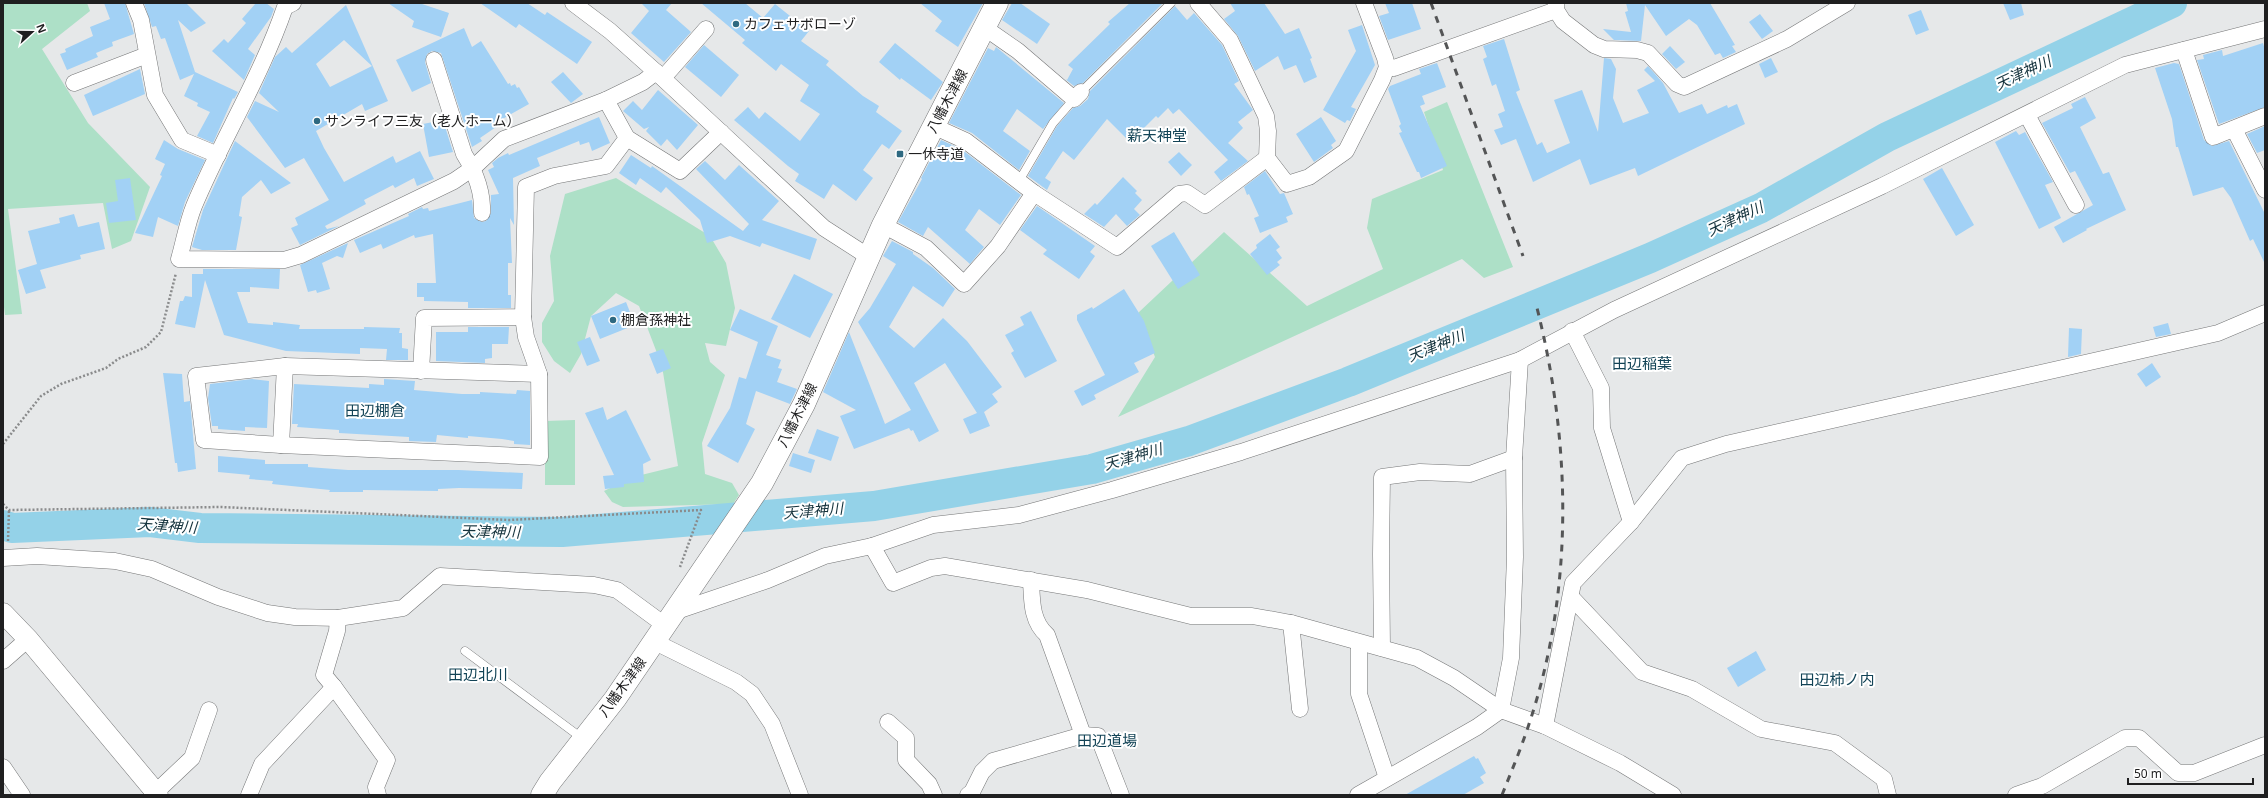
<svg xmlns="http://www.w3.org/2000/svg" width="2268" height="798" font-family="'Noto Sans','Noto Sans JP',sans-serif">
	<rect width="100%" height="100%" fill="#e6e8e9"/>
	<!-- green -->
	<g fill="#ade0c7">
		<polygon points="3,3 87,3 90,11 42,49 88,123 150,187 131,241 112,249 103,203 8,209 22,314 5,315 3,299"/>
		<polygon points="1447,102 1513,267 1484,278 1462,259 1118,417 1155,357 1138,313 1224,232 1307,306 1383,269 1367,228 1372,199 1443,170 1424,112"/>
		<polygon points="616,178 710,236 726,263 735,308 726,346 705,343 710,362 725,375 702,443 705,474 732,483 739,495 733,504 623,507 612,502 604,491 633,477 678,466 662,366 639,306 616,293 591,316 581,354 570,373 554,361 542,342 542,323 554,301 550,256 565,194"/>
		<polygon points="575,420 575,485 545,485 545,421"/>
	</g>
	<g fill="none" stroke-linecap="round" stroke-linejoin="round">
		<!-- river -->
		<polyline stroke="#94d2e8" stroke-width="30" points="3,525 12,528 150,522 200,528 562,532 874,506 1092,469 1189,441 1348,382 1650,258 1761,208 1887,137 2172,3"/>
	</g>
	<!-- building -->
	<g fill="#a2d1f5" fill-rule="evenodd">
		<polygon points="104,3 125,3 134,34 112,42 113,46 96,53 98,57 67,70 60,54 66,52 65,49 93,36 90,27 110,19"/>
		<polygon points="144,3 186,3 206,23 191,32 178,20 195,72 238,92 234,99 233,98 213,143 197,136 210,112 197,106 198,103 184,96 194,74 180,80 165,38 161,39 156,26 152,27"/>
		<polygon points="256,3 266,3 274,9 271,17 248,49 255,55 244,80 212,51 224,39 228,43 246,23 242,19"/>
		<polygon points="388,3 419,3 449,13 441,37 412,27 414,21"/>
		<polygon points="480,3 527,3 545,15 547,12 592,42 577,64 519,24 516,28"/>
		<polygon points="641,3 672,3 666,10 691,32 664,62 631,33 649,11"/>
		<polygon points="701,3 745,3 763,18 775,4 809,31 801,41 829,61 826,65 863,96 879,106 876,112 902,131 889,149 882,144 863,170 873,178 856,201 833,184 824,199 795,181 799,174 788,166 734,120 748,107 759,119 765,112 800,141 820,114 800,101 809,85 781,64 776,71 742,43 745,40"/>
		<polygon points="920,3 983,3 958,47 935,31 942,21"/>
		<polygon points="1012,3 1020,3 1050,24 1037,44 1002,20"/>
		<polygon points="1130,3 1163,3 1083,83 1074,86 1065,79 1067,80 1073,69 1068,65 1110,24 1108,22"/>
		<polygon points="1230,3 1264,3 1285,34 1299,28 1312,58 1310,59 1317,77 1304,83 1296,65 1284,70 1278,56 1255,71 1238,36 1224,19 1235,11"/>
		<polygon points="1385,3 1412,3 1421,29 1388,40 1379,16 1389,13"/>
		<polygon points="1626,3 1710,3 1735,45 1732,46 1736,52 1723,58 1720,53 1715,55 1697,25 1689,19 1666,36 1645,5 1641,41 1614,40 1603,29 1631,32 1625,12 1628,11"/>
		<polygon points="2003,3 2021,3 2024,15 2010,20"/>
		<path d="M346 5 388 101 365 111 362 104 316 131 324 148 344 182 393 156 396 163 420 151 434 179 417 186 414 178 395 188 393 185 364 200 366 204 325 226 327 229 339 226 300 245 291 228 298 225 295 218 329 200 304 158 285 168 247 117 255 101 279 112 259 93 275 57 286 47 292 53ZM344 40 372 66 330 87 316 64Z"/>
		<polygon points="1175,6 1187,20 1194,13 1222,45 1239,81 1234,84 1253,110 1238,122 1243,128 1228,143 1248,161 1221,181 1214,172 1228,160 1179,109 1173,114 1168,108 1158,118 1156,116 1130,142 1107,119 1074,160 1063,151 1045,178 1051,182 1047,190 1028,176 1057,126 1073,108 1080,106 1088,99 1090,91"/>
		<polygon points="1921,10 1929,30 1916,35 1908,15"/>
		<polygon points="1760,14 1773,31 1762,39 1749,22"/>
		<polygon points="1362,25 1375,65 1351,107 1356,109 1350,121 1347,120 1345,123 1323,110 1356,51 1348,30"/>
		<polygon points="464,28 472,47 481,41 508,84 510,83 511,86 515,84 517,88 519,87 529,104 497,122 499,125 480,138 482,141 472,147 441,53 432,51 427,54 425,62 431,83 412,92 396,60"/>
		<polygon points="1504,39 1520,90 1516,92 1537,145 1542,142 1547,153 1570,143 1554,100 1582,90 1598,132 1604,58 1611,59 1616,69 1613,98 1623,123 1649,113 1637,90 1655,81 1644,70 1648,66 1663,83 1679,113 1702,104 1707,114 1727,105 1728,108 1737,104 1745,124 1638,176 1635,168 1590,185 1580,159 1533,182 1516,139 1501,145 1494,130 1503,127 1498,114 1505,111 1496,84 1492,86 1483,59 1487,57 1483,46"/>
		<polygon points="895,43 943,82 931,100 901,78 900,80 879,62"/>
		<polygon points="2263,43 2265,50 2265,107 2219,124 2197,60 2204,59 2203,55 2222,50 2223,56"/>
		<polygon points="704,45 739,75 721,97 685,67"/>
		<polygon points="1670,46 1685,62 1676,69 1662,54"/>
		<polygon points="996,47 1064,103 1043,129 1017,109 1003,131 1030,151 1019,170 972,133 949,123 988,48 994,51"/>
		<polygon points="1771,58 1778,72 1765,78 1759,64"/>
		<polygon points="1437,63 1446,87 1422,96 1425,104 1420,106 1447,166 1421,178 1419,172 1417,172 1399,133 1402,132 1399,126 1401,124 1388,89 1390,86 1421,74 1419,69"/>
		<polygon points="2174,63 2179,64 2204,140 2212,146 2229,141 2265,214 2265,264 2253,239 2250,241 2231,198 2223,187 2193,196 2178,147 2176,147 2172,119 2155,68"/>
		<polygon points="140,69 145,94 93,116 84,95"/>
		<polygon points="563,72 583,94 571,103 551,82"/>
		<polygon points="658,90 698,125 677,150 667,139 661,146 646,131 649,127 644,129 623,111 633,101 642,110"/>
		<polygon points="2085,97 2096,118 2080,127 2103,174 2109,172 2126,210 2086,229 2087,230 2063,243 2054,227 2093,205 2075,171 2070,173 2042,123 2073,108 2071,104"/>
		<polygon points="599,117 610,143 592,151 589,142 580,145 579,141 537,158 540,166 513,178 514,225 510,218 512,263 508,263 508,295 511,295 511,308 468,308 468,302 424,301 424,297 417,297 417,283 436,283 433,234 415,238 414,235 383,249 381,244 360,253 354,240 409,216 408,214 422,207 423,209 428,208 429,211 472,200 474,218 482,222 486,221 491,213 491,195 499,194 488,170 494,167 492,163 498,158 508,153 509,155"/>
		<polygon points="1321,117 1336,141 1331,145 1333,148 1314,162 1296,134"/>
		<polygon points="443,120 453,152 429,157 423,124"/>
		<polygon points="2265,126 2265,150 2257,153 2247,134"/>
		<polygon points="2016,131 2019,135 2025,132 2053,182 2045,185 2061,218 2039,229 1995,142"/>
		<polygon points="164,140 178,149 205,160 185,202 178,226 158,217 153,237 135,233 162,176 160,175 165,164 155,159"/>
		<polygon points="941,140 961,149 1021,195 1000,225 979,209 965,230 984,247 970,264 928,227 923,236 898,222 922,179 921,178"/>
		<polygon points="235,141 291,183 271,194 261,180 242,197 239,216 242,217 236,250 202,250 192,247 203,210"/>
		<polygon points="1179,152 1192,165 1181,176 1168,162"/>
		<polygon points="631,155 651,168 652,166 743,231 749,224 696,169 705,161 725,180 739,165 779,201 762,220 817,239 810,260 762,243 760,247 730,236 707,243 700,220 666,187 661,193 640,178 636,185 619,173"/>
		<polygon points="1942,168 1974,225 1956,236 1923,179"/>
		<polygon points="1265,171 1280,194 1284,193 1293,214 1286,217 1288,222 1260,233 1254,218 1259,216 1249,194 1247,195 1244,187"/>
		<polygon points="1123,177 1137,191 1135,193 1142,200 1134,209 1140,215 1127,226 1116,214 1104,227 1084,214 1095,203 1097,205"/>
		<polygon points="130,178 136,220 109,223 106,203 118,201 115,180"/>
		<polygon points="1037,206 1095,246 1090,252 1095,256 1079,279 1043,254 1047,250 1020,230"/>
		<polygon points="74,214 78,227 99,222 105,249 80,255 81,259 40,270 46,288 26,294 18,270 37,264 28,231 60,223 59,218"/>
		<polygon points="1174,232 1200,275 1178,289 1151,246"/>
		<polygon points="1270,234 1280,247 1276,250 1282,258 1277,262 1280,265 1267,275 1250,254 1257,248 1256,245"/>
		<polygon points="892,241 913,252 913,254 933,268 955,289 943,307 913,286 889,327 914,348 943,318 967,341 1002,387 992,394 998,402 984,412 990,426 970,434 963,419 977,413 945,363 914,383 939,431 919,442 913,430 911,431 909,428 854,449 840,416 856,410 823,392 849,332 885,424 911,410 858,322 870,308 896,264 883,256"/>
		<polygon points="348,243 343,258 337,256 322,263 330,289 317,293 316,290 308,292 300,265"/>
		<polygon points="203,269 280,269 279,289 250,287 250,292 237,292 248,323 273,325 273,322 300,325 299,329 364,329 364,327 400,328 399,333 402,333 402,348 408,349 408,360 386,360 387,349 360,348 360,354 286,351 224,335 205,280 195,328 175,324 180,301 183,301 185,296 192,297 192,274 203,274"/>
		<polygon points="794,274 833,294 810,338 771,319"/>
		<polygon points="1124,289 1144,321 1155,353 1134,363 1139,372 1094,395 1096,399 1082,406 1074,391 1105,375 1077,320 1077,315 1092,307 1093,309"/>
		<polygon points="626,302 635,325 600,339 591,316"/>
		<polygon points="740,309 778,326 766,355 781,360 778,368 782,369 777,382 797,389 790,404 756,391 746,424 755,429 738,463 707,446 730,408 739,377 746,379 758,342 730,330"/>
		<polygon points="1031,311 1057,361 1025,378 1011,353 1014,351 1005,335 1024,325 1020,317"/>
		<polygon points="2168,323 2171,334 2156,337 2153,327"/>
		<polygon points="468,327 509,327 508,344 492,344 492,358 485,359 485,363 436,361 436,332 468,332"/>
		<polygon points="2069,328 2082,329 2081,354 2068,357"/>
		<polygon points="590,337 600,361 587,366 577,342"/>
		<polygon points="663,349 671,368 657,374 649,354"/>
		<polygon points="2152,363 2161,377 2146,387 2137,374"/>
		<polygon points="163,373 182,374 184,402 190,401 196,469 178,472 177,463 175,463"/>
		<polygon points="252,379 269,381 267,428 245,427 245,431 218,429 218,426 212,426 208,398 210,384"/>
		<polygon points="384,379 415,381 414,390 462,394 480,394 480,392 516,394 517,390 530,391 530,445 514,444 514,441 502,439 468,436 468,438 437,435 436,442 409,441 409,437 339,433 339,430 297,427 298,424 292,424 294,384 369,388 369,384 384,385"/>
		<polygon points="603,407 607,420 626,410 651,460 643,464 644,482 624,484 624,487 605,489 603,476 614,475 585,413"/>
		<polygon points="817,429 839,437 831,461 808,453"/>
		<polygon points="793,453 815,460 811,473 789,466"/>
		<polygon points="218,456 265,460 265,464 308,464 308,467 348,470 459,470 523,473 522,489 459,488 438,489 438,491 363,490 363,492 329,492 330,490 272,484 273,481 249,479 250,475 218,472"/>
		<polygon points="1756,651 1766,670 1738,687 1727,668"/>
		<polygon points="1474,756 1476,759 1478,758 1486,773 1480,777 1484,783 1463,795 1405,795"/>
	</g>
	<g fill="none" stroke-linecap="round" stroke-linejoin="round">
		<defs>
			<g id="service">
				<polyline points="1081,92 1171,3"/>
				<polyline points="1019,181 1053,123 1074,99"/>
				<polyline points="465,651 583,739"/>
			</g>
			<g id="minor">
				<polyline points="134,3 141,20 155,95 182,140 218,155"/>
				<path d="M293 3 285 7C261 77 222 139 194 206 187 223 184 242 179 259L284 260 301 255 454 181 473 168 504 139 606 100"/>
				<polyline points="573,3 610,31 656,72 824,228 869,257"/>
				<polyline points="1198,3 1230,40 1266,116 1268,131 1267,158 1287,184 1309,177 1346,151 1382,80 1387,67 1385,58 1364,3"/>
				<polyline points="1556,3 1556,10 1563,21 1594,45 1604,49 1637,50 1648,53 1677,84 1684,87 1787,39 1847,3"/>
				<polyline points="985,28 1018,51 1074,99 1081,92"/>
				<polyline points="2184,50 2213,137 2265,116"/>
				<path d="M434 60 464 154C476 173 483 191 482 213"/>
				<polyline points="1387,67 1394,68 1556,10"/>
				<polyline points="663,78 706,29"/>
				<polyline points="74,83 147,55"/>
				<polyline points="2027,115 2076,205"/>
				<polyline points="933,126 966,141 1034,193 1117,247 1179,194 1187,193 1205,205 1267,158"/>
				<polyline points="2234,129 2265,190"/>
				<polyline points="627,138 680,171 721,132"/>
				<polyline points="883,225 926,248 964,284 998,246 1034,193"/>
				<polyline points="1572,331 1601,388 1602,428 1631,522"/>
				<polyline points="285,366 281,445 540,457 539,374 526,337 523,317"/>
				<polyline points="421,371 424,318 523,317 526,187 554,176 606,166 627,138 606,100 643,82 656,72"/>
				<polyline points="281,445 204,440 196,376 285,366 539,374"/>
				<polyline points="872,546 893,583 931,568 945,566 1087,590 1191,616 1252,616 1291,623 1417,658 1454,678 1501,710 1545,726 1620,763 1673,795"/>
				<polyline points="3,558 37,556 115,561 152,569 218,597 267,613 295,617 338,618 403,608 440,576 594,585 617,590 666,626"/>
				<path d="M1031 580C1032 600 1031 621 1047 635L1083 735"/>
				<polyline points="1572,598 1642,672 1692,689 1761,729 1835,743 1884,779 1888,795"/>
				<polyline points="677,611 768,580 825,556 872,546 933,525 1019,515 1112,490 1241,452 1520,360 1614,310 1882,186 2125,65 2265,29"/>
				<polyline points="1291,623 1300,709"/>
				<polyline points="655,642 736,682 752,694 772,724 800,795"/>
				<polyline points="1359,644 1359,694 1387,778"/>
				<polyline points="1382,648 1381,554 1382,477 1420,472 1470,474 1514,458"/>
				<polyline points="3,661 28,639"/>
				<polyline points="334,687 387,760 376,787 378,795"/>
				<polyline points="888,722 906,738 906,760 929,784 934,795"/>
				<polyline points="1545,726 1573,583 1631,522 1682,458 1726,444 2218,333 2265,313"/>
				<polyline points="3,767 22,795"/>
				<polyline points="156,792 192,758 209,710"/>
				<polyline points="249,795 262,764 334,687 324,675 337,631 338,618"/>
				<polyline points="968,795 972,792 982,772 993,761 1083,735 1098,736 1121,795"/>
				<polyline points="1358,795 1477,727 1501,710 1511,658 1515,557 1514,458 1520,360"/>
				<polyline points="2016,795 2042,786 2125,738 2139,738 2178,773 2194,773 2265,745"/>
			</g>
			<polyline id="tertiary" points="3,613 28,639 158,795"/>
			<polyline id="primary" points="542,795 550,782 615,699 762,483 804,404 883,225 997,3"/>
		</defs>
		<!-- service casing -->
		<use href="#service" stroke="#757677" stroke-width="9"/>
		<!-- minor casing -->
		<use href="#minor" stroke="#757677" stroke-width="17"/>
		<!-- tertiary casing -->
		<use href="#tertiary" stroke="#757677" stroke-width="21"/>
		<!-- primary casing -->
		<use href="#primary" stroke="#757677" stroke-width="23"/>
		<!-- path -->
		<g stroke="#8a8b8c" stroke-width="2.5" stroke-dasharray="2 2" stroke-linecap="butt">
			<polyline points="3,444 41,396 61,384 106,368 118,359 146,347 161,332 176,273"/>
			<polyline points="3,504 9,510 221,507 509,520 701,510 680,567"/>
			<polyline points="8,541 9,510"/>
		</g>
		<!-- service -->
		<use href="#service" stroke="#fff" stroke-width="8"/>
		<!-- minor -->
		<use href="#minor" stroke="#fff" stroke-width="16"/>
		<!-- tertiary -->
		<use href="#tertiary" stroke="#fff" stroke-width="20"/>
		<!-- primary -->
		<use href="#primary" stroke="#fff" stroke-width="22"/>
		<!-- rail -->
		<g stroke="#545556" stroke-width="3" stroke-dasharray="7 7" stroke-linecap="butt">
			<polyline points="1431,3 1523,256"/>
			<path d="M1502 795C1512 770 1522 746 1530 721 1574 588 1571 443 1537 308"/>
		</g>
	</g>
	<!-- markers -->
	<g fill="#2e6981" stroke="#fff" stroke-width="1.5">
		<circle cx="736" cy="24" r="4"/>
		<circle cx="317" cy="121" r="4"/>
		<rect x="896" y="150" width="8" height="8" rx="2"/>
		<circle cx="613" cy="320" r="4"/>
	</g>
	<g text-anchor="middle" stroke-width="4" stroke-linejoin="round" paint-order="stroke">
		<!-- poi labels -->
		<g font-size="14" fill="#1f1f20" stroke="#fff" text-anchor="start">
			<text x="744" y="29">カフェサボローゾ</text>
			<text x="325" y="126">サンライフ三友（老人ホーム）</text>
			<text x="908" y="159">一休寺道</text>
			<text x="621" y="325">棚倉孫神社</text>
		</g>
		<!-- street labels -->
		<g font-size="14" fill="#1f1f20" stroke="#fff">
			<text transform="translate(947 101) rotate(-62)" y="5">八幡木津線</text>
			<text transform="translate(797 415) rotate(-63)" y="5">八幡木津線</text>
			<text transform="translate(622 687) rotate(-54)" y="5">八幡木津線</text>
		</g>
		<!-- water labels -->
		<g font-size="15" font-style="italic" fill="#15333d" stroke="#fff">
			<text transform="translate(2023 73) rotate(-25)" y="5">天津神川</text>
			<text transform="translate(1735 219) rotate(-25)" y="5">天津神川</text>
			<text transform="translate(1436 346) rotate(-22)" y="5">天津神川</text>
			<text transform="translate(1133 457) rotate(-16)" y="5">天津神川</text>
			<text transform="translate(813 511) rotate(-5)" y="5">天津神川</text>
			<text transform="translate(167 526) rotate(4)" y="5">天津神川</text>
			<text transform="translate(490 532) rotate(1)" y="5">天津神川</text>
		</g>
		<!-- neighbourhood labels -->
		<g font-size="15" fill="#124356" stroke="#fff">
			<text x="1157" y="141">薪天神堂</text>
			<text x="1642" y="369">田辺稲葉</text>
			<text x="375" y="416">田辺棚倉</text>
			<text x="478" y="680">田辺北川</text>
			<text x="1837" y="685">田辺柿ノ内</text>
			<text x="1107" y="746">田辺道場</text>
		</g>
	</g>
	<!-- border -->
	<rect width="2268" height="798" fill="none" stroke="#1f1f20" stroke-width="8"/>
	<!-- north arrow -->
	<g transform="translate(32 32) rotate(69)" stroke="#ffffff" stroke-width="3" paint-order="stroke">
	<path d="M0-3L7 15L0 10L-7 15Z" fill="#1f1f20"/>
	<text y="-6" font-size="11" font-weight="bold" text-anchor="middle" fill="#1f1f20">N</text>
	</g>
	<!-- scale -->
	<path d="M2128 778v6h125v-6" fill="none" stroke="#1f1f20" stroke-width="2"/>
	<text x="2134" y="778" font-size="12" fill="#1f1f20" stroke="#ffffff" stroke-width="3" paint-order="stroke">50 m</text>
</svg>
